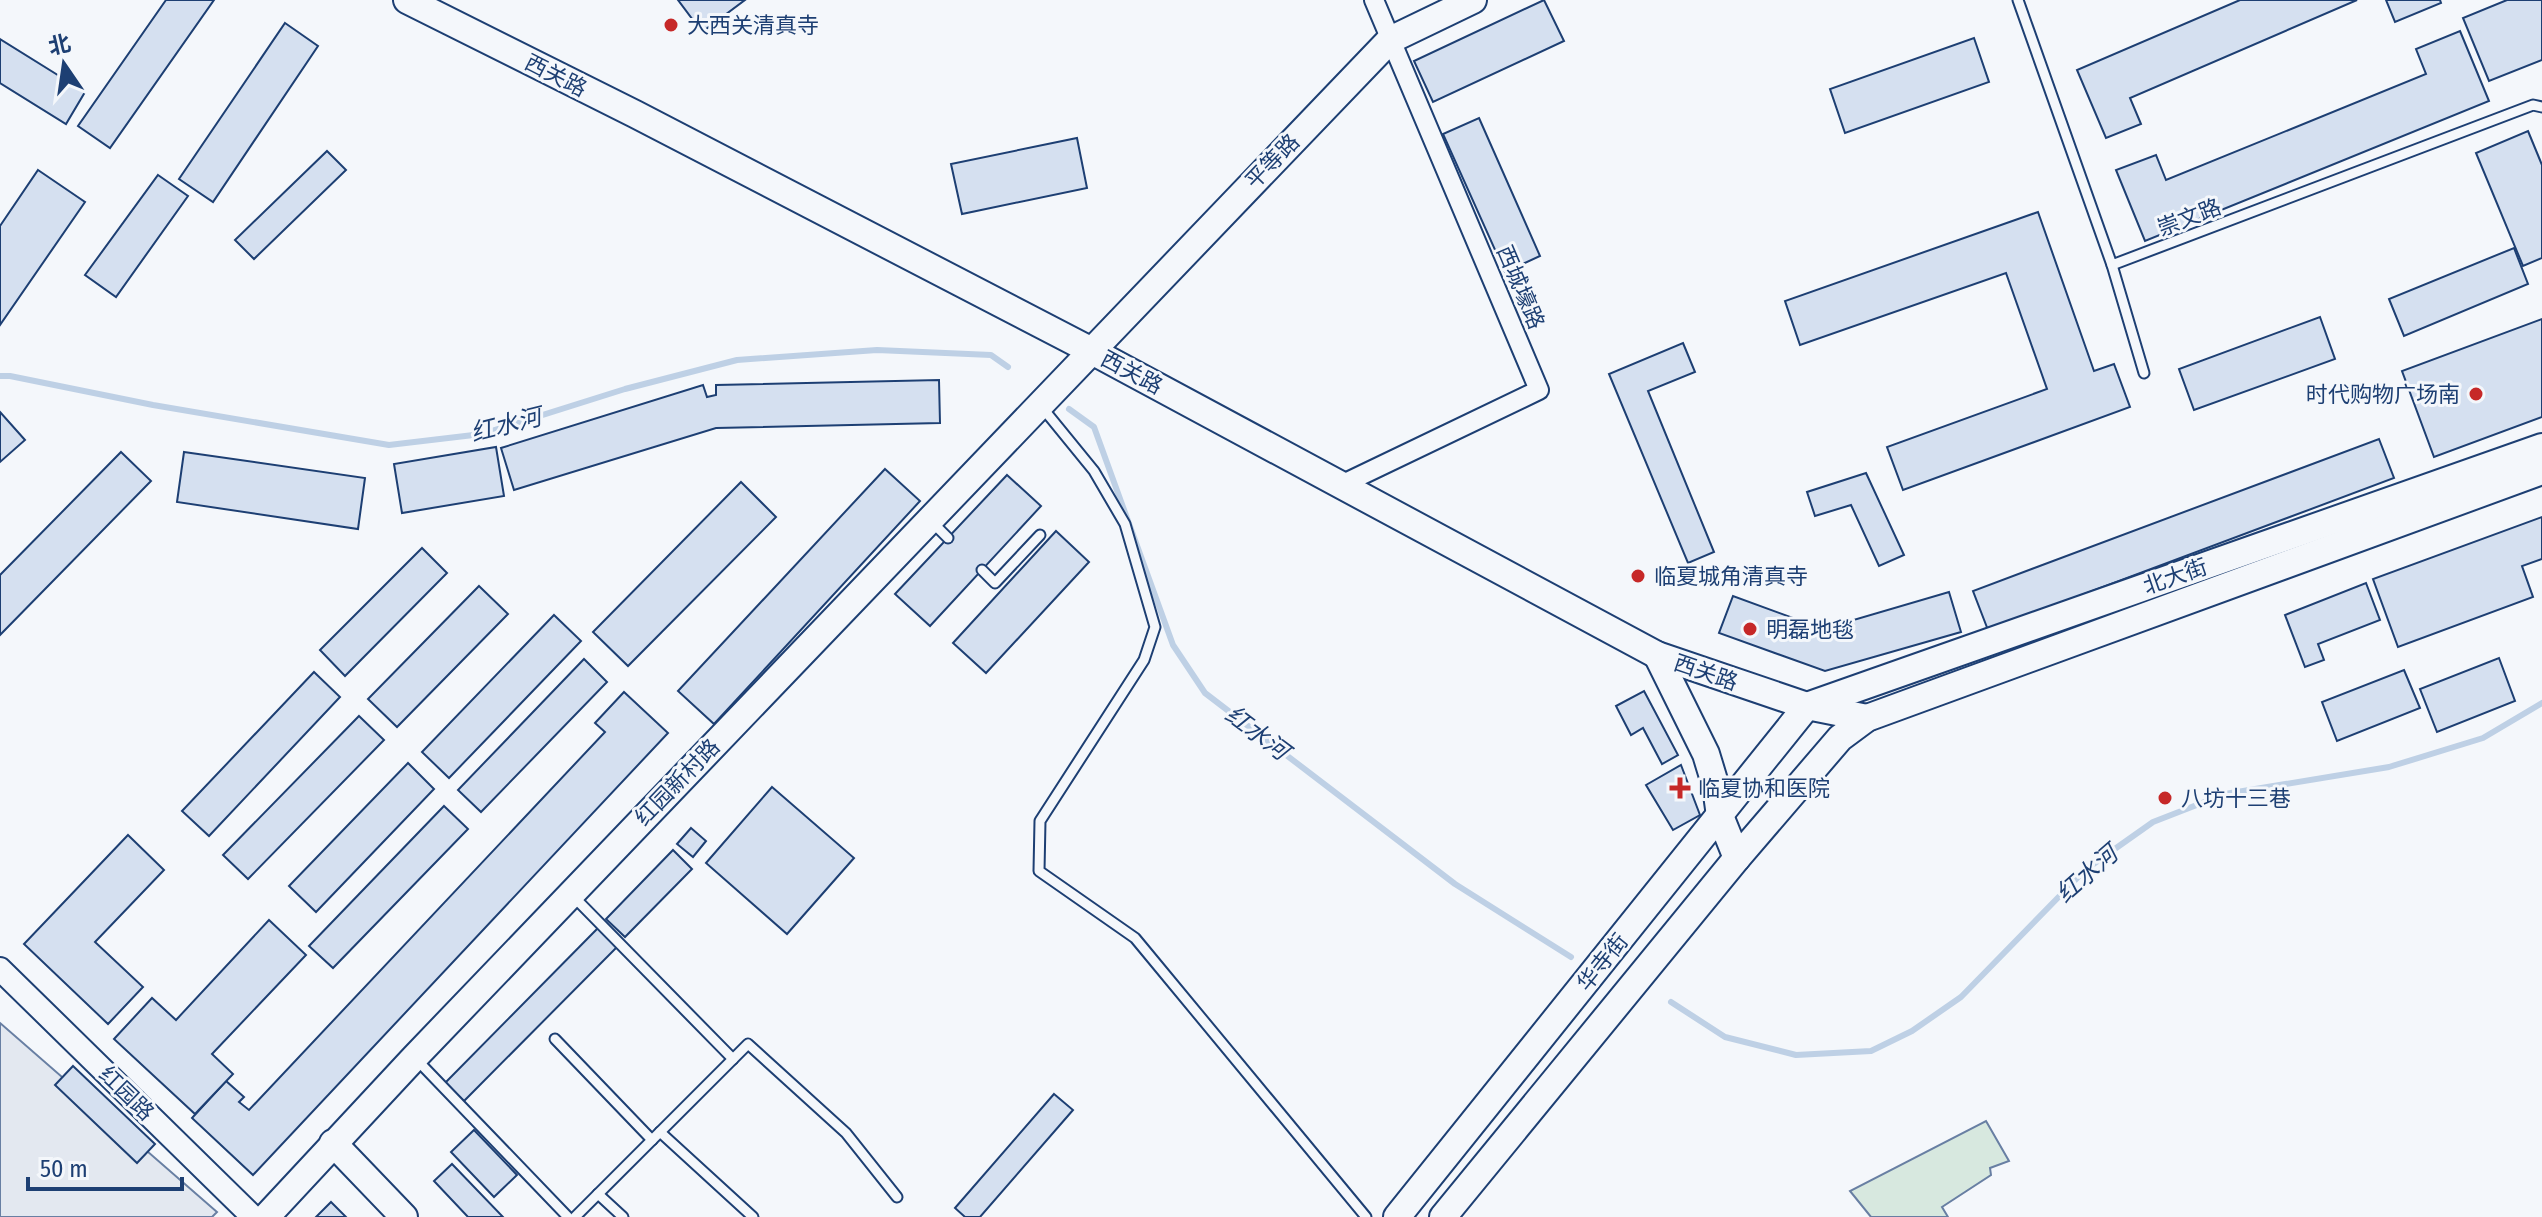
<svg xmlns="http://www.w3.org/2000/svg" width="2542" height="1217" font-family="'Fira Sans Condensed','Noto Sans SC',sans-serif">
	<rect width="100%" height="100%" fill="#f4f7fb"/>
	<!-- green -->
	<polygon fill="#d7e8df" stroke="#687fa3" stroke-width="2" points="1986,1121 2009,1161 1990,1168 1991,1175 1942,1207 1948,1217 1871,1217 1850,1191"/>
	<!-- parking -->
	<polygon fill="#e3e8f0" stroke="#687fa3" stroke-width="2" points="0,1023 217,1212 212,1217 0,1217"/>
	<g fill="none" stroke-linecap="round" stroke-linejoin="round">
		<!-- stream -->
		<g stroke="#bed0e5" stroke-width="6">
			<polyline points="0,376 10,376 153,405 389,445 482,434 625,389 737,360 877,350 991,355 1008,367"/>
			<polyline points="1069,409 1094,427 1173,645 1205,693 1455,884 1571,957"/>
			<polyline points="1671,1002 1725,1037 1796,1055 1871,1051 1912,1031 1961,997 2085,870 2153,822 2225,794 2389,767 2483,738 2542,703"/>
		</g>
	</g>
	<!-- building -->
	<g fill="#d5e0f0" stroke="#1d3f73" stroke-width="2">
		<polygon points="166,0 214,0 110,148 78,126"/>
		<polygon points="678,0 745,0 702,32"/>
		<polygon points="1544,0 1564,41 1433,102 1414,61"/>
		<polygon points="2240,0 2357,0 2130,98 2141,124 2106,138 2077,70"/>
		<polygon points="2386,0 2440,0 2441,3 2395,22"/>
		<polygon points="2507,0 2542,0 2542,60 2489,81 2463,18"/>
		<polygon points="285,23 318,46 213,202 179,179"/>
		<polygon points="2460,31 2489,101 2145,241 2116,170 2156,155 2166,180 2426,74 2416,49"/>
		<polygon points="1974,38 1989,82 1845,133 1830,89"/>
		<polygon points="0,39 85,92 66,124 0,83"/>
		<polygon points="1479,118 1540,256 1505,272 1443,134"/>
		<polygon points="2528,131 2542,165 2542,258 2523,266 2476,153"/>
		<polygon points="1077,138 1087,188 962,214 951,164"/>
		<polygon points="327,151 346,170 254,259 235,240"/>
		<polygon points="38,170 85,202 0,325 0,226"/>
		<polygon points="158,175 188,196 116,297 85,275"/>
		<polygon points="2038,212 2094,371 2114,364 2130,407 1903,490 1887,447 2047,389 2006,273 1800,345 1785,301"/>
		<polygon points="2514,248 2528,284 2404,336 2389,299"/>
		<polygon points="2320,317 2335,359 2194,410 2179,369"/>
		<polygon points="2542,319 2542,417 2434,457 2402,371"/>
		<polygon points="1683,343 1695,372 1648,391 1714,552 1688,563 1609,374"/>
		<polygon points="939,380 940,423 716,428 514,490 501,448 703,385 707,397 716,395 716,385"/>
		<polygon points="0,412 25,440 0,462"/>
		<polygon points="2379,439 2394,478 1988,630 1973,591"/>
		<polygon points="496,447 504,496 402,513 394,464"/>
		<polygon points="121,452 151,481 0,635 0,575"/>
		<polygon points="184,452 365,478 358,529 177,502"/>
		<polygon points="885,469 920,501 714,724 678,691"/>
		<polygon points="1866,473 1904,555 1879,566 1851,505 1815,516 1807,492"/>
		<polygon points="1007,475 1041,506 930,626 895,594"/>
		<polygon points="741,482 776,517 628,666 593,632"/>
		<polygon points="2542,517 2542,559 2522,566 2533,597 2398,647 2373,579"/>
		<polygon points="1056,531 1089,562 986,673 953,643"/>
		<polygon points="422,548 447,573 345,676 320,650"/>
		<polygon points="2366,583 2380,620 2318,644 2324,660 2305,667 2285,615"/>
		<polygon points="479,586 508,614 397,727 368,699"/>
		<polygon points="1949,592 1961,632 1825,671 1719,633 1733,596 1823,629"/>
		<polygon points="554,615 581,641 449,778 422,752"/>
		<polygon points="2499,658 2515,701 2437,732 2420,689"/>
		<polygon points="584,659 607,682 481,812 458,790"/>
		<polygon points="2404,670 2420,708 2337,741 2322,702"/>
		<polygon points="314,672 340,697 209,836 182,811"/>
		<polygon points="1644,691 1678,755 1662,764 1643,728 1631,735 1616,706"/>
		<polygon points="624,692 668,733 253,1175 192,1118 226,1081 244,1097 239,1102 249,1110 605,732 595,723"/>
		<polygon points="359,716 384,740 248,879 223,855"/>
		<polygon points="408,763 434,789 316,912 289,886"/>
		<polygon points="1681,765 1700,815 1673,830 1646,785"/>
		<polygon points="772,787 854,858 787,934 706,863"/>
		<polygon points="444,806 468,829 333,968 309,946"/>
		<polygon points="691,828 706,841 693,857 677,844"/>
		<polygon points="128,835 164,870 95,942 143,987 108,1024 24,944"/>
		<polygon points="673,850 692,869 625,937 606,919"/>
		<polygon points="269,920 306,955 212,1054 233,1074 195,1114 114,1039 152,998 176,1020"/>
		<polygon points="598,928 617,947 464,1101 445,1083"/>
		<polygon points="73,1066 155,1144 137,1163 55,1085"/>
		<polygon points="1054,1094 1073,1110 980,1217 965,1217 955,1208"/>
		<polygon points="474,1130 517,1175 494,1197 451,1152"/>
		<polygon points="452,1164 503,1217 468,1217 434,1181"/>
		<polygon points="331,1202 346,1217 316,1217"/>
	</g>
	<g fill="none" stroke-linecap="round" stroke-linejoin="round">
		<defs>
			<g id="service">
				<polyline points="2018,0 2112,265 2533,105 2542,107"/>
				<polyline points="2112,265 2144,373"/>
				<polyline points="1041,406 1094,471 1125,524 1155,627 1144,660 1040,821 1039,871 1135,938 1366,1217"/>
				<polyline points="931,521 948,538"/>
				<polyline points="982,570 995,583 1040,535"/>
				<polyline points="573,896 733,1059"/>
				<polyline points="555,1039 652,1140"/>
				<polyline points="417,1060 568,1217"/>
				<polyline points="660,1132 753,1217"/>
				<polyline points="598,1194 623,1217"/>
				<polyline points="575,1217 748,1044 846,1133 897,1197"/>
			</g>
			<polyline id="minor" points="1341,485 1539,390 1374,0"/>
			<polyline id="tertiary" points="0,969 253,1217"/>
			<g id="secondary">
				<polyline points="407,0 635,114 1090,350 1657,655 1807,706 1867,718"/>
				<polyline points="1657,655 1706,754 1716,787 1720,816 1737,858"/>
				<polyline points="333,1143 404,1217"/>
				<polyline points="266,1217 414,1058 1390,40 1473,0"/>
				<polyline points="1397,1217 1807,706 2542,447"/>
				<polyline points="1443,1217 1737,858 1840,738 1867,718 2542,471"/>
			</g>
		</defs>
		<!-- service casing -->
		<use href="#service" stroke="#1d3f73" stroke-width="13"/>
		<!-- minor casing -->
		<use href="#minor" stroke="#1d3f73" stroke-width="22"/>
		<!-- tertiary casing -->
		<use href="#tertiary" stroke="#1d3f73" stroke-width="26"/>
		<!-- secondary casing -->
		<use href="#secondary" stroke="#1d3f73" stroke-width="30"/>
		<!-- service -->
		<use href="#service" stroke="#f4f7fb" stroke-width="9"/>
		<!-- minor -->
		<use href="#minor" stroke="#f4f7fb" stroke-width="18"/>
		<!-- tertiary -->
		<use href="#tertiary" stroke="#f4f7fb" stroke-width="22"/>
		<!-- secondary -->
		<use href="#secondary" stroke="#f4f7fb" stroke-width="26"/>
	</g>
	<!-- markers -->
	<g fill="#c62828" stroke="#f4f7fb" stroke-width="3">
		<circle cx="671" cy="25" r="8"/>
		<circle cx="2476" cy="394" r="8"/>
		<circle cx="1638" cy="576" r="8"/>
		<circle cx="1750" cy="629" r="8"/>
		<path d="M1676 776h8v8h8v8h-8v8h-8v-8h-8v-8h8z"/>
		<circle cx="2165" cy="798" r="8"/>
	</g>
	<g text-anchor="middle" stroke-width="6" stroke-linejoin="round" paint-order="stroke">
		<!-- poi labels -->
		<g font-size="22" fill="#1d3f73" stroke="#f4f7fb" text-anchor="start">
			<text x="687" y="33">大西关清真寺</text>
			<text x="2460" y="402" text-anchor="end">时代购物广场南</text>
			<text x="1654" y="584">临夏城角清真寺</text>
			<text x="1766" y="637">明磊地毯</text>
			<text x="1698" y="796">临夏协和医院</text>
			<text x="2181" y="806">八坊十三巷</text>
		</g>
		<!-- street labels -->
		<g font-size="22" fill="#1d3f73" stroke="#f4f7fb">
			<text transform="translate(556 75) rotate(27)" y="8">西关路</text>
			<text transform="translate(1272 161) rotate(-46)" y="8">平等路</text>
			<text transform="translate(2189 217) rotate(-21)" y="8">崇文路</text>
			<text transform="translate(1521 287) rotate(67)" y="8">西城壕路</text>
			<text transform="translate(1132 372) rotate(28)" y="8">西关路</text>
			<text transform="translate(2175 576) rotate(-19)" y="8">北大街</text>
			<text transform="translate(1706 672) rotate(19)" y="8">西关路</text>
			<text transform="translate(677 782) rotate(-46)" y="8">红园新村路</text>
			<text transform="translate(1602 962) rotate(-51)" y="8">华寺街</text>
			<text transform="translate(127 1093) rotate(44)" y="8">红园路</text>
		</g>
		<!-- water labels -->
		<g font-size="24" font-style="italic" fill="#1d3f73" stroke="#f4f7fb">
			<text transform="translate(506 425) rotate(-14)" y="8">红水河</text>
			<text transform="translate(1257 733) rotate(37)" y="8">红水河</text>
			<text transform="translate(2087 874) rotate(-41)" y="8">红水河</text>
		</g>
	</g>
	<!-- north arrow -->
	<g transform="translate(64 64) rotate(347)" stroke="#f4f7fb" stroke-width="6" paint-order="stroke">
	<path d="M0-6L14 30L0 20L-14 30Z" fill="#1d3f73"/>
	<text y="-12" font-size="22" font-weight="bold" text-anchor="middle" fill="#1d3f73">北</text>
	</g>
	<!-- scale -->
	<path d="M28 1177v12h154v-12" fill="none" stroke="#1d3f73" stroke-width="4"/>
	<text x="40" y="1177" font-size="24" fill="#1d3f73" stroke="#f4f7fb" stroke-width="6" paint-order="stroke">50 m</text>
</svg>
